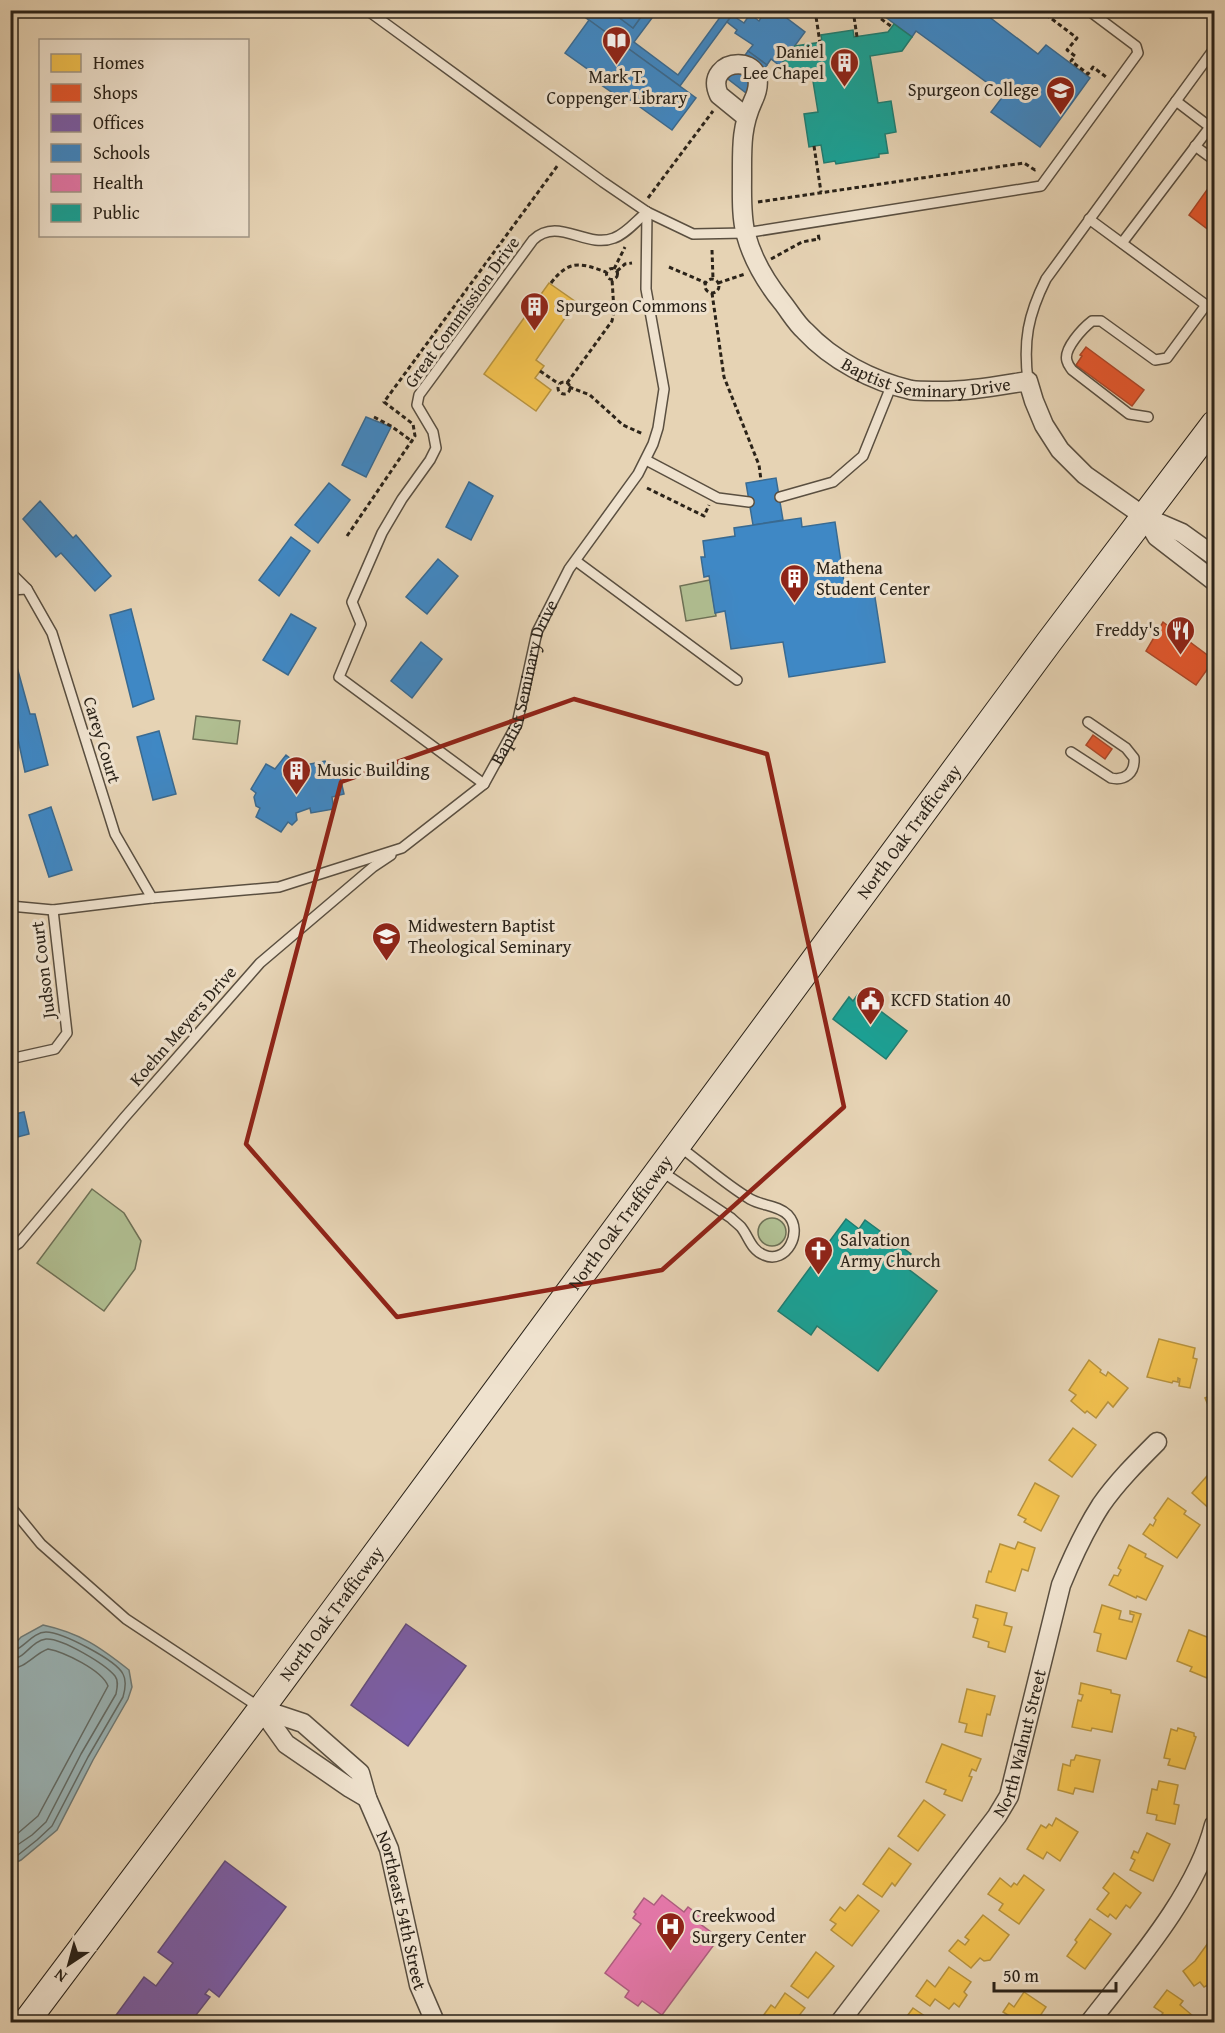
<svg xmlns="http://www.w3.org/2000/svg" width="1225" height="2033" font-family="'Gentium Book Plus',serif">
	<rect width="100%" height="100%" fill="#e6d3b4"/>
	<filter id="stains"><feTurbulence type="fractalNoise" baseFrequency=".00333" numOctaves="4"/><feColorMatrix values="0 0 0 0 .2 0 0 0 0 .09 0 0 0 0 .02 0 0 0 .5 -.17"/></filter>
	<radialGradient id="worn" r=".72"><stop offset=".6" stop-color="#630" stop-opacity="0"/><stop offset="1" stop-color="#630" stop-opacity=".3"/></radialGradient>
	<!-- green -->
	<g fill="#b0be91" stroke="#6e7055" stroke-width="1.5">
		<polygon points="710,580 716,616 686,621 680,586"/>
		<polygon points="196,716 240,721 237,744 193,739"/>
		<polygon points="92,1189 124,1213 141,1241 135,1269 104,1311 37,1263"/>
		<circle cx="772" cy="1232" r="14"/>
	</g>
	<!-- water -->
	<path fill="#9ab5b8" stroke="#6e7b78" stroke-width="1.5" d="M43 1625C80 1633 100 1647 129 1670L132 1687 128 1699 93 1760 57 1830 21 1860 11 1865V1648L21 1637Z"/>
	<!-- homes -->
	<g fill="#f2c14e" stroke="#b6923e" stroke-width="1.5">
		<polygon points="549,283 576,302 536,360 544,366 535,378 551,390 536,411 484,374"/>
		<polygon points="1159,1339 1195,1348 1193,1358 1197,1359 1190,1388 1179,1386 1180,1379 1178,1378 1178,1382 1173,1381 1172,1383 1147,1377"/>
		<polygon points="1089,1360 1101,1370 1100,1372 1106,1376 1108,1372 1128,1388 1113,1407 1108,1402 1096,1418 1087,1411 1085,1413 1071,1401 1076,1395 1069,1390"/>
		<polygon points="1214,1394 1214,1419 1205,1398"/>
		<polygon points="1073,1428 1096,1445 1072,1477 1049,1460"/>
		<polygon points="1214,1468 1214,1513 1192,1493"/>
		<polygon points="1035,1483 1059,1496 1041,1531 1024,1522 1026,1519 1018,1515"/>
		<polygon points="1168,1498 1186,1511 1184,1514 1200,1525 1177,1558 1143,1534 1150,1524 1153,1526 1156,1520 1154,1518"/>
		<polygon points="1018,1542 1035,1548 1028,1571 1022,1569 1015,1591 986,1582 989,1571 991,1572 1000,1544 1015,1549"/>
		<polygon points="1129,1545 1146,1554 1145,1557 1163,1566 1146,1600 1137,1596 1136,1598 1109,1585 1114,1575 1118,1576 1121,1570 1118,1568"/>
		<polygon points="976,1605 1007,1613 1004,1625 1012,1627 1005,1652 988,1647 989,1642 973,1637 978,1619 973,1617"/>
		<polygon points="1102,1605 1121,1611 1119,1619 1132,1622 1134,1615 1130,1614 1130,1611 1141,1614 1126,1659 1097,1651 1101,1634 1094,1632"/>
		<polygon points="1189,1630 1212,1639 1209,1647 1213,1649 1211,1654 1214,1656 1214,1659 1207,1678 1190,1671 1192,1667 1177,1661"/>
		<polygon points="1081,1683 1111,1690 1111,1693 1120,1695 1112,1732 1092,1728 1091,1731 1072,1727 1078,1700 1081,1701 1083,1695 1079,1694"/>
		<polygon points="967,1689 995,1696 990,1715 987,1714 982,1736 965,1732 967,1724 959,1722"/>
		<polygon points="1178,1728 1194,1733 1194,1736 1196,1737 1185,1769 1168,1765 1170,1759 1164,1758 1171,1729 1177,1731"/>
		<polygon points="942,1744 981,1759 976,1771 972,1769 969,1776 972,1777 962,1801 944,1794 946,1790 926,1782"/>
		<polygon points="1076,1755 1100,1760 1093,1792 1075,1788 1073,1794 1058,1790 1063,1764 1070,1766 1071,1760 1074,1760"/>
		<polygon points="1159,1781 1178,1785 1174,1804 1179,1805 1175,1824 1156,1820 1157,1815 1147,1813 1152,1789 1157,1790"/>
		<polygon points="924,1800 945,1815 918,1851 898,1836"/>
		<polygon points="1056,1818 1078,1832 1060,1861 1047,1852 1043,1859 1027,1849 1041,1825 1046,1828 1049,1824 1052,1826"/>
		<polygon points="1147,1833 1170,1844 1153,1881 1130,1870 1135,1860 1131,1858 1134,1851 1138,1853"/>
		<polygon points="889,1848 911,1864 895,1886 892,1883 882,1897 863,1884"/>
		<polygon points="1114,1873 1141,1893 1130,1908 1126,1905 1116,1919 1110,1914 1108,1917 1097,1909 1109,1893 1103,1888"/>
		<polygon points="1024,1875 1044,1890 1019,1924 999,1910 1003,1904 988,1894 1000,1878 1011,1887 1014,1883 1017,1885"/>
		<polygon points="858,1895 879,1911 852,1946 831,1930 836,1924 830,1920 840,1907 845,1911"/>
		<polygon points="983,1915 1009,1935 990,1960 984,1961 980,1958 971,1968 949,1951 958,1940 965,1945 969,1940 965,1937"/>
		<polygon points="1090,1919 1111,1934 1085,1969 1067,1956 1077,1942 1075,1940"/>
		<polygon points="1211,1939 1214,1942 1214,1982 1204,1987 1200,1982 1194,1986 1183,1971 1195,1961"/>
		<polygon points="816,1952 834,1966 808,1998 791,1986"/>
		<polygon points="949,1967 971,1982 964,1992 967,1995 959,2007 954,2003 949,2009 935,1999 930,2006 916,1996 927,1980 935,1987"/>
		<polygon points="1167,1990 1183,2001 1180,2005 1193,2016 1188,2022 1156,2022 1163,2013 1154,2007"/>
		<polygon points="1024,1992 1046,2007 1036,2022 1003,2022 1008,2015 1003,2012 1009,2003 1014,2007"/>
		<polygon points="785,1993 805,2008 794,2022 764,2022 767,2019 763,2016 771,2005 775,2008"/>
		<polygon points="913,2008 929,2019 927,2022 898,2022 901,2017 905,2019"/>
	</g>
	<!-- shops -->
	<g fill="#e4572e" stroke="#ac4728" stroke-width="1.5">
		<polygon points="1214,180 1214,234 1189,215"/>
		<polygon points="1086,347 1144,390 1132,406 1076,365 1082,356 1080,355"/>
		<polygon points="1163,622 1214,660 1196,685 1146,651"/>
		<polygon points="1093,735 1112,749 1105,759 1086,745"/>
	</g>
	<!-- offices -->
	<g fill="#7b5ea7" stroke="#634c7c" stroke-width="1.5">
		<polygon points="406,1624 466,1666 408,1746 351,1705"/>
		<polygon points="225,1861 286,1907 219,1997 209,1989 205,1994 210,1997 196,2015 207,2022 111,2022 144,1977 156,1986 173,1963 158,1952"/>
	</g>
	<!-- schools -->
	<g fill="#3f88c5" stroke="#396a91" stroke-width="1.5">
		<polygon points="586,10 609,10 633,28 646,10 658,10 634,42 678,75 721,16 713,10 726,10 732,15 680,86 582,15"/>
		<polygon points="609,10 646,10 633,28"/>
		<polygon points="766,10 776,10 805,32 780,66 771,59 767,65 748,51 753,45 735,33 737,30 727,22 732,15 744,23 750,14 759,21"/>
		<polygon points="876,10 980,10 1038,54 1046,45 1090,78 1040,147 991,112 1004,95 916,31 912,37"/>
		<polygon points="589,20 696,98 672,130 626,97 623,100 597,82 600,78 565,53"/>
		<polygon points="748,51 767,65 746,93 728,79"/>
		<polygon points="366,417 391,427 366,477 342,465"/>
		<polygon points="776,478 783,520 753,525 746,483"/>
		<polygon points="469,482 493,496 471,540 446,527"/>
		<polygon points="329,483 350,500 318,543 295,525"/>
		<polygon points="40,501 73,538 76,535 111,576 95,591 61,553 56,557 23,519"/>
		<polygon points="801,518 802,527 835,522 846,595 874,591 885,662 789,677 783,642 731,649 725,611 715,613 709,576 704,577 701,557 705,557 703,541 735,536 734,528"/>
		<polygon points="291,537 310,551 279,596 259,580"/>
		<polygon points="438,559 458,576 427,614 406,597"/>
		<polygon points="131,609 154,699 133,707 110,615"/>
		<polygon points="291,614 316,628 288,675 263,660"/>
		<polygon points="421,642 442,659 412,698 391,681"/>
		<polygon points="17,667 30,714 35,714 48,765 25,772 15,725 10,725 10,669"/>
		<polygon points="159,731 176,794 153,800 137,737"/>
		<polygon points="286,755 300,766 325,761 328,770 338,768 344,794 332,797 334,809 311,813 310,808 296,813 297,820 292,825 288,822 281,832 256,817 260,808 256,806 254,797 256,793 251,789 266,764 275,769"/>
		<polygon points="51,807 72,870 49,877 29,815"/>
		<polygon points="24,1112 29,1134 10,1139 10,1115"/>
	</g>
	<!-- health -->
	<polygon fill="#e377a8" stroke="#ac5e7d" stroke-width="1.5" points="662,1895 684,1912 688,1907 703,1918 699,1923 719,1938 662,2015 642,2001 638,2006 625,1997 629,1991 605,1973 641,1924 633,1918 636,1914 634,1912 644,1898 654,1905"/>
	<!-- public -->
	<g fill="#17a398" stroke="#1d7d72" stroke-width="1.5">
		<polygon points="894,24 912,37 902,51 870,56 878,103 891,101 896,132 885,134 888,153 879,154 879,157 836,164 835,161 824,163 821,145 809,147 804,114 818,112 811,69 789,73 780,66 795,46 822,42 821,35 853,30 854,37 888,32"/>
		<polygon points="858,994 907,1031 886,1059 833,1019 849,997 853,1001"/>
		<polygon points="846,1219 859,1229 865,1220 911,1254 903,1265 937,1291 878,1371 817,1326 811,1335 778,1311"/>
	</g>
	<g fill="none" stroke-linecap="round" stroke-linejoin="round">
		<!-- shore -->
		<g stroke="#626c68" stroke-width="1.5">
			<path d="M10 1652C22 1651 32 1632 46 1632 62 1632 116 1660 123 1674 127 1681 125 1690 123 1697L88 1757 52 1826 37 1840 18 1855 10 1858"/>
			<path d="M10 1660C25 1659 31 1641 46 1639 62 1638 105 1664 115 1676 119 1681 117 1688 116 1694L81 1754 46 1822 32 1835 10 1850"/>
			<path d="M10 1669C26 1668 34 1654 48 1649 64 1652 102 1670 108 1686L38 1816 10 1840"/>
		</g>
		<defs>
			<g id="service">
				<polyline points="367,10 603,182 647,212 693,234 745,233 1041,186 1138,53 1136,46 1088,10"/>
				<polyline points="1195,146 1214,160"/>
				<path d="M1089 219 1206 305 1167 358 1155 360 1101 321H1092C1083 328 1063 349 1067 361 1068 365 1070 367 1072 370L1129 414 1148 417"/>
				<polyline points="1122,243 1210,127 1176,101"/>
				<path d="M1028 381C1023 341 1028 315 1046 279L1214 49"/>
				<polyline points="646,460 718,498 749,502"/>
				<polyline points="780,497 833,482 863,456 892,384"/>
				<polyline points="576,561 737,680"/>
				<polyline points="10,572 27,589 10,590"/>
				<polyline points="27,589 52,633 115,834 152,898"/>
				<path d="M1071 752 1111 778C1125 781 1135 773 1134 758L1126 748 1088 722"/>
				<path d="M484 784 339 677 361 624 352 602 382 533 402 499 430 460 436 448 433 432 417 405 419 395 533 240C558 216 586 249 614 238 626 234 637 220 647 212"/>
				<path id="s1" d="M10 906 53 910 152 898 279 887 402 848 484 784 517 724 537 632 569 569 638 474 653 444 658 428 664 389 646 289 647 212"/>
				<polyline points="10,1059 55,1049 67,1033 53,910"/>
				<path d="M661 1171 731 1218C734 1221 738 1224 741 1227 749 1237 751 1250 764 1255 786 1265 804 1232 788 1215 778 1205 762 1206 750 1199 725 1184 703 1164 680 1147"/>
				<polyline points="10,1249 19,1243 124,1118 260,963 373,867 391,855"/>
				<polyline points="10,1506 41,1544 126,1619 259,1707"/>
			</g>
			<g id="minor">
				<path id="s2" d="M746 117 719 95C701 56 777 50 753 101 741 127 742 148 742 176 742 195 741 217 746 235 753 261 766 282 782 302 790 312 796 323 805 331 832 360 872 381 911 390 918 391 926 391 933 391 965 392 996 386 1028 381L1034 401 1044 425 1060 450 1085 475 1145 517 1182 533 1214 556"/>
				<polyline points="1145,517 1157,537 1214,581"/>
				<path id="s3" d="M261 1709 303 1723 360 1773 367 1798 389 1849 419 1985 435 2022"/>
				<polyline points="261,1709 286,1744 350,1788 367,1798"/>
				<path id="s4" d="M840 2022 997 1816 1009 1796 1061 1585C1072 1558 1085 1530 1101 1505 1117 1482 1137 1462 1157 1442"/>
				<path d="M1090 2022C1134 1965 1196 1895 1214 1825"/>
			</g>
			<g id="secondary">
				<path id="s5" d="M26 2022 261 1709 1049 642 1214 424"/>
			</g>
		</defs>
		<!-- service casing -->
		<use href="#service" stroke="#5a4f40" stroke-width="12"/>
		<!-- minor casing -->
		<use href="#minor" stroke="#5a4f40" stroke-width="21"/>
		<!-- secondary casing -->
		<use href="#secondary" stroke="#2b2319" stroke-width="28"/>
		<!-- path -->
		<g stroke="#2b2319" stroke-width="3" stroke-dasharray="4.5 3" stroke-linecap="butt">
			<polyline points="815,10 820,43"/>
			<polyline points="853,10 857,37"/>
			<polyline points="869,10 892,27"/>
			<polyline points="1040,10 1077,38 1067,50 1075,56 1071,61 1088,74 1093,67 1106,77"/>
			<polyline points="729,13 731,10"/>
			<polyline points="814,146 821,192"/>
			<polyline points="648,198 713,111"/>
			<polyline points="758,202 1024,163 1035,170 1036,169"/>
			<polyline points="712,250 713,279"/>
			<polyline points="771,259 802,242 819,239 818,233"/>
			<polyline points="669,267 706,283"/>
			<circle cx="612" cy="274" r="5.5"/>
			<polyline points="614,269 625,247"/>
			<polyline points="617,271 625,264 632,263"/>
			<circle cx="712" cy="286" r="7"/>
			<path d="M551 283C569 259 581 263 606 272"/>
			<polyline points="718,283 745,274"/>
			<polyline points="712,293 724,377 759,465 761,480"/>
			<polyline points="540,371 559,384"/>
			<circle cx="564" cy="388" r="6"/>
			<polyline points="567,383 612,321 614,311 612,279"/>
			<polyline points="569,387 590,395 623,425 643,434"/>
			<polyline points="374,417 391,426 413,442"/>
			<polyline points="647,488 704,516 709,505"/>
			<polyline points="347,536 415,436 413,424 384,402 558,165"/>
		</g>
		<!-- service -->
		<use href="#service" stroke="#efe2ce" stroke-width="9"/>
		<!-- minor -->
		<use href="#minor" stroke="#efe2ce" stroke-width="18"/>
		<!-- secondary -->
		<use href="#secondary" stroke="#efe2ce" stroke-width="26"/>
	</g>
	<!-- marked area -->
	<path fill="none" stroke="#8f2418" stroke-width="4.5" stroke-linejoin="round" d="M574 699 767 754 844 1107 662 1270 397 1317 246 1144 341 782Z"/>
	<!-- icons -->
	<defs>
		<symbol id="library-pin" viewBox="-11 -11 22 30"><path d="M0 17L-7.5 6A9.5 9.5 0 1 1 7.5 6Z" fill="#8f2418" stroke="#efe2ce"/><path d="M-6-4Q-3-5.5-.7-3.5V5Q-3 3-6 4ZM6-4Q3-5.5 .7-3.5V5Q3 3 6 4Z" fill="#fff"/></symbol>
		<symbol id="building-pin" viewBox="-11 -11 22 30"><path d="M0 17L-7.5 6A9.5 9.5 0 1 1 7.5 6Z" fill="#8f2418" stroke="#efe2ce"/><path d="M-4-6H4V6H1V3H-1V6H-4ZM-2.5-4.3h1.7v1.8h-1.7ZM.8-4.3h1.7v1.8H.8ZM-2.5-1h1.7V.8h-1.7ZM.8-1h1.7V.8H.8Z" fill="#fff"/></symbol>
		<symbol id="university-pin" viewBox="-11 -11 22 30"><path d="M0 17L-7.5 6A9.5 9.5 0 1 1 7.5 6Z" fill="#8f2418" stroke="#efe2ce"/><path d="M0-5L7-2L0 1L-7-2ZM-4 1L0 2.5L4 1V4Q0 6-4 4Z" fill="#fff"/></symbol>
		<symbol id="restaurant-pin" viewBox="-11 -11 22 30"><path d="M0 17L-7.5 6A9.5 9.5 0 1 1 7.5 6Z" fill="#8f2418" stroke="#efe2ce"/><path d="M-5-6h1v4h1v-4h1v4h1v-4h1v5L-1.5 .5V6h-2V.5L-5-1ZM5-6V6H3V1.5H1.5Q1.5-4 5-6Z" fill="#fff"/></symbol>
		<symbol id="civic-pin" viewBox="-11 -11 22 30"><path d="M0 17L-7.5 6A9.5 9.5 0 1 1 7.5 6Z" fill="#8f2418" stroke="#efe2ce"/><path d="M-.6-6.5H3V-4.5H.6V-3L4-1V1h2V6H-6V1h2V-1L-.6-3ZM-1.2 2.5V6h2.4V2.5Z" fill="#fff"/></symbol>
		<symbol id="church-pin" viewBox="-11 -11 22 30"><path d="M0 17L-7.5 6A9.5 9.5 0 1 1 7.5 6Z" fill="#8f2418" stroke="#efe2ce"/><path d="M-1.2-6h2.4v3.5h3.3v2.4h-3.3V6h-2.4V-.1h-3.3v-2.4h3.3Z" fill="#fff"/></symbol>
		<symbol id="hospital-pin" viewBox="-11 -11 22 30"><path d="M0 17L-7.5 6A9.5 9.5 0 1 1 7.5 6Z" fill="#8f2418" stroke="#efe2ce"/><path d="M-5-5h3v3.5h4V-5h3V5h-3V1.5h-4V5h-3Z" fill="#fff"/></symbol>
	</defs>
	<g fill-rule="evenodd">
		<use href="#library-pin" x="600" y="24" width="33" height="45"/>
		<use href="#building-pin" x="828" y="46" width="33" height="45"/>
		<use href="#university-pin" x="1044" y="74" width="33" height="45"/>
		<use href="#building-pin" x="518" y="290" width="33" height="45"/>
		<use href="#building-pin" x="778" y="562" width="33" height="45"/>
		<use href="#restaurant-pin" x="1164" y="614" width="33" height="45"/>
		<use href="#building-pin" x="280" y="754" width="33" height="45"/>
		<use href="#university-pin" x="370" y="920" width="33" height="45"/>
		<use href="#civic-pin" x="854" y="984" width="33" height="45"/>
		<use href="#church-pin" x="802" y="1234" width="33" height="45"/>
		<use href="#hospital-pin" x="654" y="1910" width="33" height="45"/>
	</g>
	<g text-anchor="middle" stroke-width="6" stroke-linejoin="round" paint-order="stroke">
		<!-- poi labels -->
		<g font-size="18" fill="#2b2319" stroke="#efe2ce" text-anchor="start">
			<text x="824" y="58" text-anchor="end">Daniel<tspan x="824" dy="21">Lee Chapel</tspan></text>
			<text x="617" y="83" text-anchor="middle">Mark T.<tspan x="617" dy="21">Coppenger Library</tspan></text>
			<text x="1039" y="96" text-anchor="end">Spurgeon College</text>
			<text x="556" y="312">Spurgeon Commons</text>
			<text x="816" y="574">Mathena<tspan x="816" dy="21">Student Center</tspan></text>
			<text x="1160" y="636" text-anchor="end">Freddy's</text>
			<text x="317" y="776">Music Building</text>
			<text x="408" y="932">Midwestern Baptist<tspan x="408" dy="21">Theological Seminary</tspan></text>
			<text x="891" y="1006">KCFD Station 40</text>
			<text x="840" y="1246">Salvation<tspan x="840" dy="21">Army Church</tspan></text>
			<text x="692" y="1922">Creekwood<tspan x="692" dy="21">Surgery Center</tspan></text>
		</g>
		<!-- street labels -->
		<g font-size="18" fill="#2b2319" stroke="#efe2ce">
			<text transform="translate(462 312) rotate(-54)" y="6">Great Commission Drive</text>
			<text dy="6" stroke="none"><textPath href="#s2" startOffset="514">Baptist Seminary Drive</textPath></text>
			<text dy="6" stroke="none"><textPath href="#s1" startOffset="614">Baptist Seminary Drive</textPath></text>
			<text transform="translate(102 740) rotate(73)" y="6">Carey Court</text>
			<text dy="6" stroke="none"><textPath href="#s5" startOffset="1482">North Oak Trafficway</textPath></text>
			<text transform="translate(43 970) rotate(-97)" y="6">Judson Court</text>
			<text transform="translate(183 1026) rotate(-49)" y="6">Koehn Meyers Drive</text>
			<text dy="6" stroke="none"><textPath href="#s5" startOffset="996">North Oak Trafficway</textPath></text>
			<text dy="6" stroke="none"><textPath href="#s5" startOffset="510">North Oak Trafficway</textPath></text>
			<text dy="6" stroke="none"><textPath href="#s4" startOffset="336">North Walnut Street</textPath></text>
			<text dy="6" stroke="none"><textPath href="#s3" startOffset="264">Northeast 54th Street</textPath></text>
		</g>
	</g>
	<!-- margin -->
	<rect width="1225" height="2033" fill="none" stroke="#e6d3b4" stroke-width="36"/>
	<rect x="12" y="12" width="1201" height="2009" fill="none" stroke="#2b2319" stroke-width="3"/>
	<rect x="18" y="18" width="1189" height="1997" fill="none" stroke="#2b2319" stroke-width="1.5"/>
	<!-- legend -->
	<rect x="39" y="39" width="210" height="198" fill="#efe2ce" stroke="#a19686" stroke-width="1.5"/>
	<rect x="51" y="54" width="30" height="18" fill="#f2c14e" stroke="#a19686" stroke-width="1.5"/>
	<text x="93" y="69" font-size="18" fill="#2b2319">Homes</text>
	<rect x="51" y="84" width="30" height="18" fill="#e4572e" stroke="#a19686" stroke-width="1.5"/>
	<text x="93" y="99" font-size="18" fill="#2b2319">Shops</text>
	<rect x="51" y="114" width="30" height="18" fill="#7b5ea7" stroke="#a19686" stroke-width="1.5"/>
	<text x="93" y="129" font-size="18" fill="#2b2319">Offices</text>
	<rect x="51" y="144" width="30" height="18" fill="#3f88c5" stroke="#a19686" stroke-width="1.5"/>
	<text x="93" y="159" font-size="18" fill="#2b2319">Schools</text>
	<rect x="51" y="174" width="30" height="18" fill="#e377a8" stroke="#a19686" stroke-width="1.5"/>
	<text x="93" y="189" font-size="18" fill="#2b2319">Health</text>
	<rect x="51" y="204" width="30" height="18" fill="#17a398" stroke="#a19686" stroke-width="1.5"/>
	<text x="93" y="219" font-size="18" fill="#2b2319">Public</text>
	<!-- north arrow -->
	<g transform="translate(69 1964) rotate(216)" stroke="#efe2ce" stroke-width="4.5" paint-order="stroke">
	<path d="M0-4.5L10 22L0 15L-10 22Z" fill="#2b2319"/>
	<text y="-9" font-size="16" font-weight="bold" text-anchor="middle" fill="#2b2319">N</text>
	</g>
	<!-- scale -->
	<path d="M994 1982v9h122v-9" fill="none" stroke="#2b2319" stroke-width="3"/>
	<text x="1003" y="1982" font-size="18" fill="#2b2319" stroke="#efe2ce" stroke-width="4.5" paint-order="stroke">50 m</text>
	<rect width="100%" height="100%" filter="url(#stains)"/>
	<rect width="100%" height="100%" fill="url(#worn)"/>
</svg>
